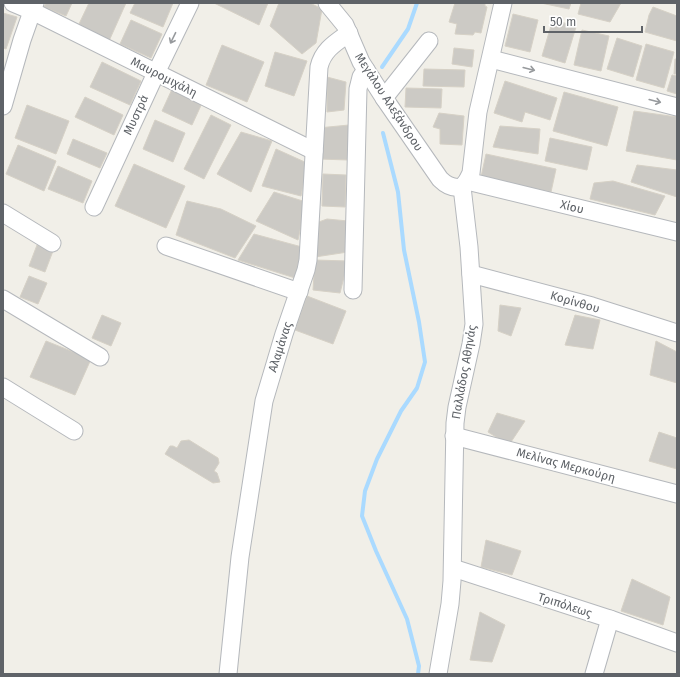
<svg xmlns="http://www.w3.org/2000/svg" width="680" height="677" font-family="'Fira Sans',sans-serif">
	<rect width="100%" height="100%" fill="#f1efe8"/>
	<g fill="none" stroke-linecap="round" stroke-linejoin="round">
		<!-- stream -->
		<g stroke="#aadaff" stroke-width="4">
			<polyline points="382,67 408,29 417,3"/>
			<polyline points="383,133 398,192 404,250 419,322 425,362 417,388 401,411 377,459 365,491 362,516 376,551 407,619 419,666 418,674"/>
		</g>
	</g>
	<!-- building -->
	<g fill="#cccac5" stroke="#d6d1c6">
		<polygon points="46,3 72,3 66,16 44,7"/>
		<polygon points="89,3 126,3 109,41 79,24"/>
		<polygon points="135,3 173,3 163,27 130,13"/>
		<polygon points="214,3 268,3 259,25"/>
		<polygon points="279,3 310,3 322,9 316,43 302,54 270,26"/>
		<polygon points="455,3 485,3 485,6 487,7 481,33 475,32 473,35 455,34 457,24 449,22"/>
		<polygon points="541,3 571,3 569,9"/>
		<polygon points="581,3 621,3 610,22 578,14"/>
		<polygon points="653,7 677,16 677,41 645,32 649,15"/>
		<polygon points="3,13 17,17 6,49 3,48"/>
		<polygon points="513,14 538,20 530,52 505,46"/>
		<polygon points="553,19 576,27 565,63 542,56"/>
		<polygon points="131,20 162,34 151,58 120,44"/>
		<polygon points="582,30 609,36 601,71 574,65"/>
		<polygon points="617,38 642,46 633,77 607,69"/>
		<polygon points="646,44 674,52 664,88 636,80"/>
		<polygon points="222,45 264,62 247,102 206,85"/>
		<polygon points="454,48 474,50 472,67 452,64"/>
		<polygon points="275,52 307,61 294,96 265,86"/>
		<polygon points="675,59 677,59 677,74 674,74"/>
		<polygon points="102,62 141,81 130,105 90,87"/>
		<polygon points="424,69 465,70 464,87 423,86"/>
		<polygon points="672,75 677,76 677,94 667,91"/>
		<polygon points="327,77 346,82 344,110 327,112"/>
		<polygon points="505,81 557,98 550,120 525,112 522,122 494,113"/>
		<polygon points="173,87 203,101 192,125 162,111"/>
		<polygon points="406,88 442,89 441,108 405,107"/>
		<polygon points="564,92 618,107 607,146 553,131"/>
		<polygon points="85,97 123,115 114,135 75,117"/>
		<polygon points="27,105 69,121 56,154 15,138"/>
		<polygon points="634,111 677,117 677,160 626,151"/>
		<polygon points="439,113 464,116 462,145 440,144 440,129 433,127"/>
		<polygon points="211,115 231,125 204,179 184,169"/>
		<polygon points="155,120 185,133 173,162 143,149"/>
		<polygon points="349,125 348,160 319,159 318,128"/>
		<polygon points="500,126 540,129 538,154 493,147"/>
		<polygon points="241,132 272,141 251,192 217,174"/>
		<polygon points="550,138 592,147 587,170 545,161"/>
		<polygon points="73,139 107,153 100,168 67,154"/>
		<polygon points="18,145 56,161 44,191 6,174"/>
		<polygon points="276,149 307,163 301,196 262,186"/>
		<polygon points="486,154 556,169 551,192 481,177"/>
		<polygon points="134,164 185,186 166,228 115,206"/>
		<polygon points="637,165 677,170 677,197 631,182"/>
		<polygon points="58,166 92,181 83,203 48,189"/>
		<polygon points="323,174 346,175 345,207 322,206"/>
		<polygon points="613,181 665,196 655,215 590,199 594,183"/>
		<polygon points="274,192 306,202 298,240 256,221"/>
		<polygon points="187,201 221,209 256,226 235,258 176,235"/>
		<polygon points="327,219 348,221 348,252 315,257 316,223"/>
		<polygon points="254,234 302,247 295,278 238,260"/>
		<polygon points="37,245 53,251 45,272 29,266"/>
		<polygon points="315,260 348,261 340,293 313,290"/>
		<polygon points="29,276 47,283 38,304 20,297"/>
		<polygon points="307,296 346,311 333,344 295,330"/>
		<polygon points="500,305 521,308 511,336 498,331"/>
		<polygon points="102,315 121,323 111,346 92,338"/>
		<polygon points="575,315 600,320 593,349 565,345"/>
		<polygon points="46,341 91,359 75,395 30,377"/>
		<polygon points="656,341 677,352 677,383 650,375"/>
		<polygon points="497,413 525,421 509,445 488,432"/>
		<polygon points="659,432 677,438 677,469 649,461"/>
		<polygon points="189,440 218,458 219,463 214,471 217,473 220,482 213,483 165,454 170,446 173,446 177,448 181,441"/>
		<polygon points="486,540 521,551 512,575 481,567"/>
		<polygon points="632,579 670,597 663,625 621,611"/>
		<polygon points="480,612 505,625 492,662 470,660"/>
	</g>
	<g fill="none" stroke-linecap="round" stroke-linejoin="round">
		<defs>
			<g id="minor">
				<polyline points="13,3 32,11 314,151"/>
				<path d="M327 3 345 25 361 62 384 98 440 179C446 185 453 189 462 187"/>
				<polyline points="491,59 677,107"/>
				<polyline points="384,98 429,41"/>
				<polyline points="3,106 22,40 35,3"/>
				<polyline points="467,181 677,232"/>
				<polyline points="94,207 156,73 190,3"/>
				<polyline points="3,213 52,243"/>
				<polyline points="166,246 299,292"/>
				<polyline points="471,274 592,306 677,333"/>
				<polyline points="353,290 358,89 361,77 366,70"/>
				<polyline points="3,299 100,357"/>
				<polyline points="3,387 74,431"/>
				<polyline points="454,436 677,494"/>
				<polyline points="453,568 610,619 677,643"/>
				<path d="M228 674 240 557 264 401 284 334 306 270 308 260 319 67C323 50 335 43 349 33"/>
				<polyline points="438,674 450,604 452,581 455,423 457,407 471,344 474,324 469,247 462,187 467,181 471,173 478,112 503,3"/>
				<polyline points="594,674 610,619"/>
			</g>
		</defs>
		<!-- minor casing -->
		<use href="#minor" stroke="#b5b8bc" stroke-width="19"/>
		<!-- minor -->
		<use href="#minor" stroke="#fff" stroke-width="17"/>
	</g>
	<!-- one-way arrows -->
	<defs><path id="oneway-shaft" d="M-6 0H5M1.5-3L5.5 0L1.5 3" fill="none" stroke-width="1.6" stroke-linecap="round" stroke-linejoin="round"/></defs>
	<g stroke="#979a9d">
		<use href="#oneway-shaft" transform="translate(173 38) rotate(116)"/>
		<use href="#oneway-shaft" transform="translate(529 69) rotate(14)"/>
		<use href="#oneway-shaft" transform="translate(655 101) rotate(14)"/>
	</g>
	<g text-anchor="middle" stroke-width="3.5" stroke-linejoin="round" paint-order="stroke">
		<!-- street labels -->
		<g font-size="12" fill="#5f6368" stroke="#fff">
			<text transform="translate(164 77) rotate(27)" y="4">Μαυρομιχάλη</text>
			<text transform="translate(389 102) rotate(57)" y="4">Μεγάλου Αλεξάνδρου</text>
			<text transform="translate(136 115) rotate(-65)" y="4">Μυστρά</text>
			<text transform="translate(572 207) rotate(14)" y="4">Χίου</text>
			<text transform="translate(575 302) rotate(16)" y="4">Κορίνθου</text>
			<text transform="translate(280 347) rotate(-72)" y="4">Αλαμάνας</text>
			<text transform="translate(464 372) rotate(-80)" y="4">Παλλάδος Αθηνάς</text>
			<text transform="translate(566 465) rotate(15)" y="4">Μελίνας Μερκούρη</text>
			<text transform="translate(565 605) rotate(18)" y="4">Τριπόλεως</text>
		</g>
	</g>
	<!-- border -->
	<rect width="680" height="677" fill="none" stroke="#5f6368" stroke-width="8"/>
	<!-- scale -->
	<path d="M544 26v6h98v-6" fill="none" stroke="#5f6368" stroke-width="2"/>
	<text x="550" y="26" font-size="12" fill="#5f6368" stroke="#ffffff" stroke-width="3" paint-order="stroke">50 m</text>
</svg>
